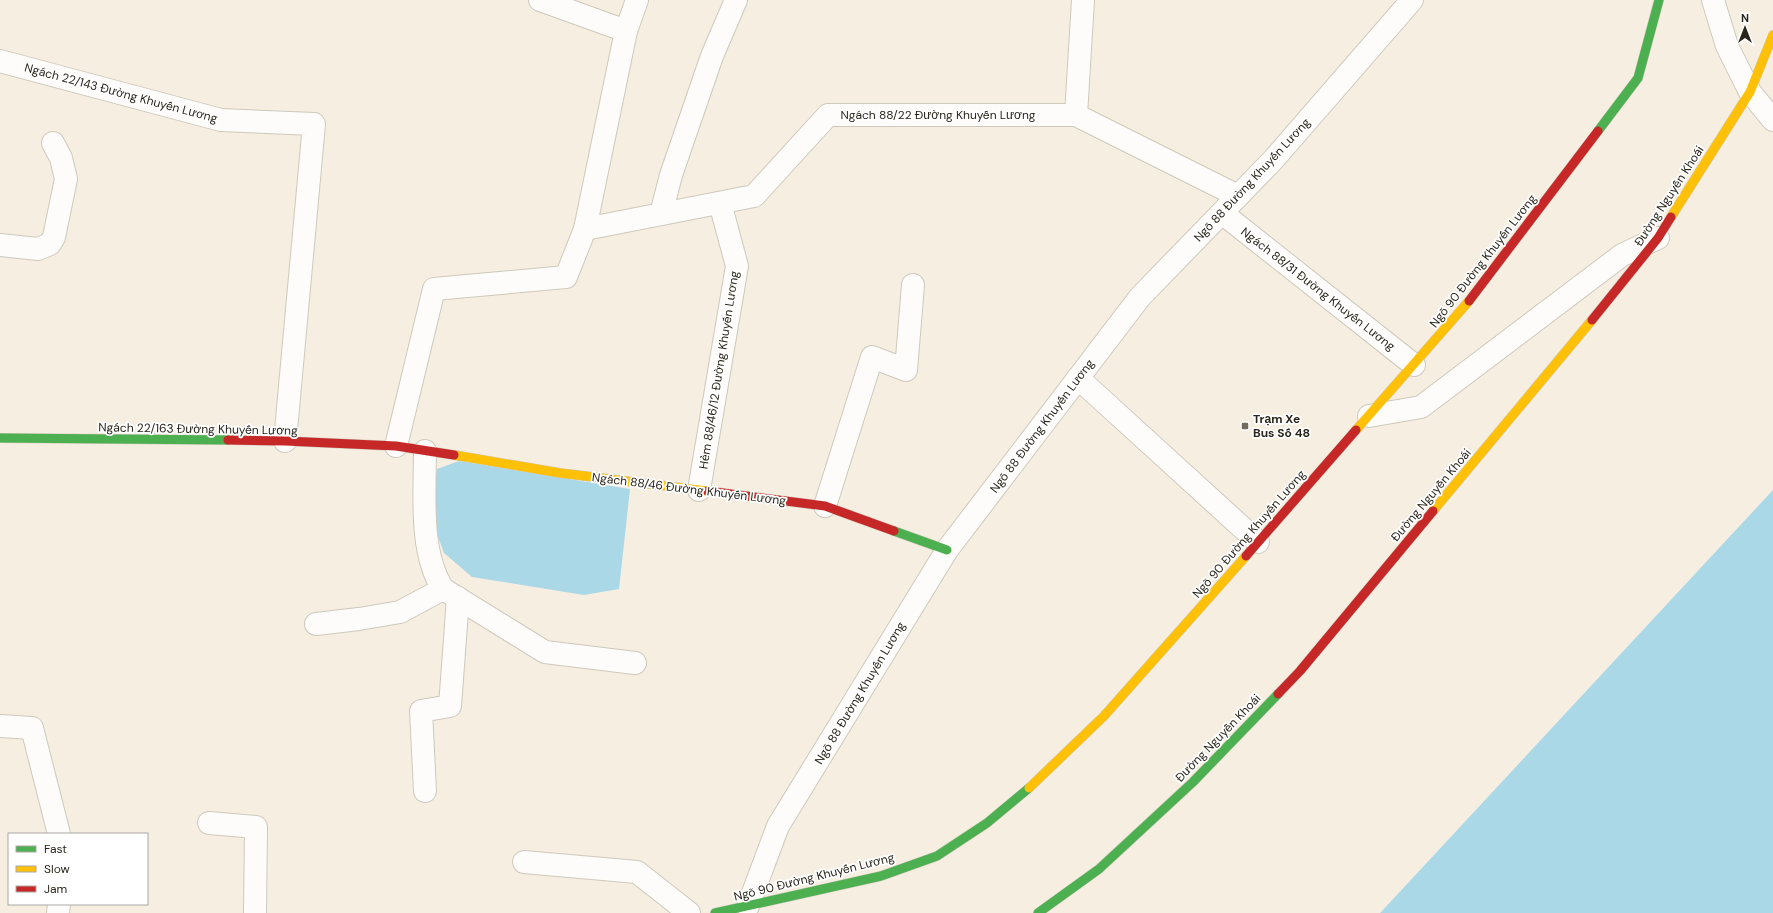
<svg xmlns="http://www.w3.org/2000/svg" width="1773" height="913" font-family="'DM Sans',sans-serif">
	<rect width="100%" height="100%" fill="#f6eee0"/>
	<!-- water -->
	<g fill="#abd8e7">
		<polygon points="459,461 630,489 619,589 584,595 472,577 444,553 433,523 434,486 437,469"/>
		<polygon points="1773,490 1773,913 1380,913 1382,911"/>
	</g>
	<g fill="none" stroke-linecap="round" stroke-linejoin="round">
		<defs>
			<g id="street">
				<polyline points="540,0 626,31"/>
				<polyline points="1713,0 1727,46 1750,92 1773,120"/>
				<polyline points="0,61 221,120 314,124 285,441"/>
				<polyline points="1076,115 1083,0"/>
				<polyline points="1222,213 1414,365"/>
				<polyline points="661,214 671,175 712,56 736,0"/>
				<polyline points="585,229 754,196 828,115 1076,115 1238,196"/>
				<polyline points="0,245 38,249 50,244 54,237 66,179 61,158 53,143"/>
				<polyline points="1078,378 1258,542"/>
				<polyline points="1369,416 1421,407 1622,255 1658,238"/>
				<polyline points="396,446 434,289 566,277 585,229 626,31 637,0"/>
				<path d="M425 451C425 493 419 552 443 589L545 652 635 663"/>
				<polyline points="699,490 737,266 720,203"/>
				<polyline points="825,506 872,357 906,370 913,285"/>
				<polyline points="316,624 359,619 400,612 443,589"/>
				<polyline points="0,726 32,728 59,834"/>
				<polyline points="425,791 421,711 450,706 458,598"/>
				<polyline points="209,823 256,827 255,913"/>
				<polyline points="524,862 637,872 689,913"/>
				<polyline points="748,906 778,826 947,550 1140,297 1273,160 1412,0"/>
				<polyline points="58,913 59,904"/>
			</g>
			<g id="fast">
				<polyline points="1598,131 1638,78 1659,0"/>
				<polyline points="0,438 228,440"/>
				<polyline points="894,531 947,550"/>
				<polyline points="715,913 881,876 937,856 987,823 1029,788"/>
				<polyline points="1038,913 1099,869 1193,782 1278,694"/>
			</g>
			<g id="slow">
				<polyline points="1671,217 1750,92 1773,35"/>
				<polyline points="1356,430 1469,301"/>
				<polyline points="454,455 560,473 707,491"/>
				<polyline points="1433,511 1592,320"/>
				<polyline points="1029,788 1104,716 1246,556"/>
			</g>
			<g id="jam">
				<polyline points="1469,301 1598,131"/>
				<polyline points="1592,320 1658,238 1671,217"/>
				<polyline points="228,440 285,441 396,446 454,455"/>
				<polyline points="707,491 825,506 894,531"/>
				<polyline points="1246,556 1356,430"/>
				<polyline points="1278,694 1300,671 1433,511"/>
			</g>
		</defs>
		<!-- street casing -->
		<use href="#street" stroke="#cec9bd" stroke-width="24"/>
		<!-- fast casing -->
		<use href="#fast" stroke="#cec9bd" stroke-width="10"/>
		<!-- slow casing -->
		<use href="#slow" stroke="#cec9bd" stroke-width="10"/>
		<!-- jam casing -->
		<use href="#jam" stroke="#cec9bd" stroke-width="10"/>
		<!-- street -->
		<use href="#street" stroke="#fefcfa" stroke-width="22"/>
		<!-- fast -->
		<use href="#fast" stroke="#4caf50" stroke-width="9"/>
		<!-- slow -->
		<use href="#slow" stroke="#ffc107" stroke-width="9"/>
		<!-- jam -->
		<use href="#jam" stroke="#c62828" stroke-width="9"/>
	</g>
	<!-- markers -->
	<rect fill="#716b60" stroke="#fff" stroke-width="1.5" x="1241" y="422" width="8" height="8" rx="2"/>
	<g text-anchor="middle" stroke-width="3.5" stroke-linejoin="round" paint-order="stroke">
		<!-- street labels -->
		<g font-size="12" fill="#29251b" stroke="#fff">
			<text transform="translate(121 93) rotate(15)" y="4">Ngách 22/143 Đường Khuyến Lương</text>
			<text x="938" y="119">Ngách 88/22 Đường Khuyến Lương</text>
			<text transform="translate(1252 180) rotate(-47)" y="4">Ngõ 88 Đường Khuyến Lương</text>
			<text transform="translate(1669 196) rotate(-57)" y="4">Đường Nguyễn Khoái</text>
			<text transform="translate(1483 261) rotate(-52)" y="4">Ngõ 90 Đường Khuyến Lương</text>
			<text transform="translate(1318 289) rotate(38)" y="4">Ngách 88/31 Đường Khuyến Lương</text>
			<text transform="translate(719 370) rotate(-81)" y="4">Hẻm 88/46/12 Đường Khuyến Lương</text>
			<text transform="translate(1042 426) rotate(-53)" y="4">Ngõ 88 Đường Khuyến Lương</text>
			<text transform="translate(198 429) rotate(1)" y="4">Ngách 22/163 Đường Khuyến Lương</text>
			<text transform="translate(689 489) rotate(7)" y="4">Ngách 88/46 Đường Khuyến Lương</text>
			<text transform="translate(1431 495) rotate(-50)" y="4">Đường Nguyễn Khoái</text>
			<text transform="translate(1249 534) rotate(-49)" y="4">Ngõ 90 Đường Khuyến Lương</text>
			<text transform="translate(860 693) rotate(-59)" y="4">Ngõ 88 Đường Khuyến Lương</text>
			<text transform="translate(1218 738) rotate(-46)" y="4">Đường Nguyễn Khoái</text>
			<text transform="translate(814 877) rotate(-14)" y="4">Ngõ 90 Đường Khuyến Lương</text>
		</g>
		<!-- poi labels -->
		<g font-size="12" font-weight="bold" fill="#29251b" stroke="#fff" text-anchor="start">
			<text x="1253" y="423">Trạm Xe<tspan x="1253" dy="14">Bus Số 48</tspan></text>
		</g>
	</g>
	<!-- legend -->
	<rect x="8" y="833" width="140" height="72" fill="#ffffff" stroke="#a9a8a4"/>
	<rect x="16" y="846" width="20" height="6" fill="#4caf50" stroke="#a9a8a4"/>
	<text x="44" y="853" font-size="12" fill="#29251b">Fast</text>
	<rect x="16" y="866" width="20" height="6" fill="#ffc107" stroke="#a9a8a4"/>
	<text x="44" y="873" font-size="12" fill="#29251b">Slow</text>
	<rect x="16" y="886" width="20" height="6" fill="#c62828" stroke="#a9a8a4"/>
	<text x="44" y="893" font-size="12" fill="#29251b">Jam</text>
	<!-- north arrow -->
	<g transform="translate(1745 28)" stroke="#ffffff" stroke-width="3" paint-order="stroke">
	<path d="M0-3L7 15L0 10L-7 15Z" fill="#29251b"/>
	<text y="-6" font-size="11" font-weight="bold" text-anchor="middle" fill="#29251b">N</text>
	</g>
</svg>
